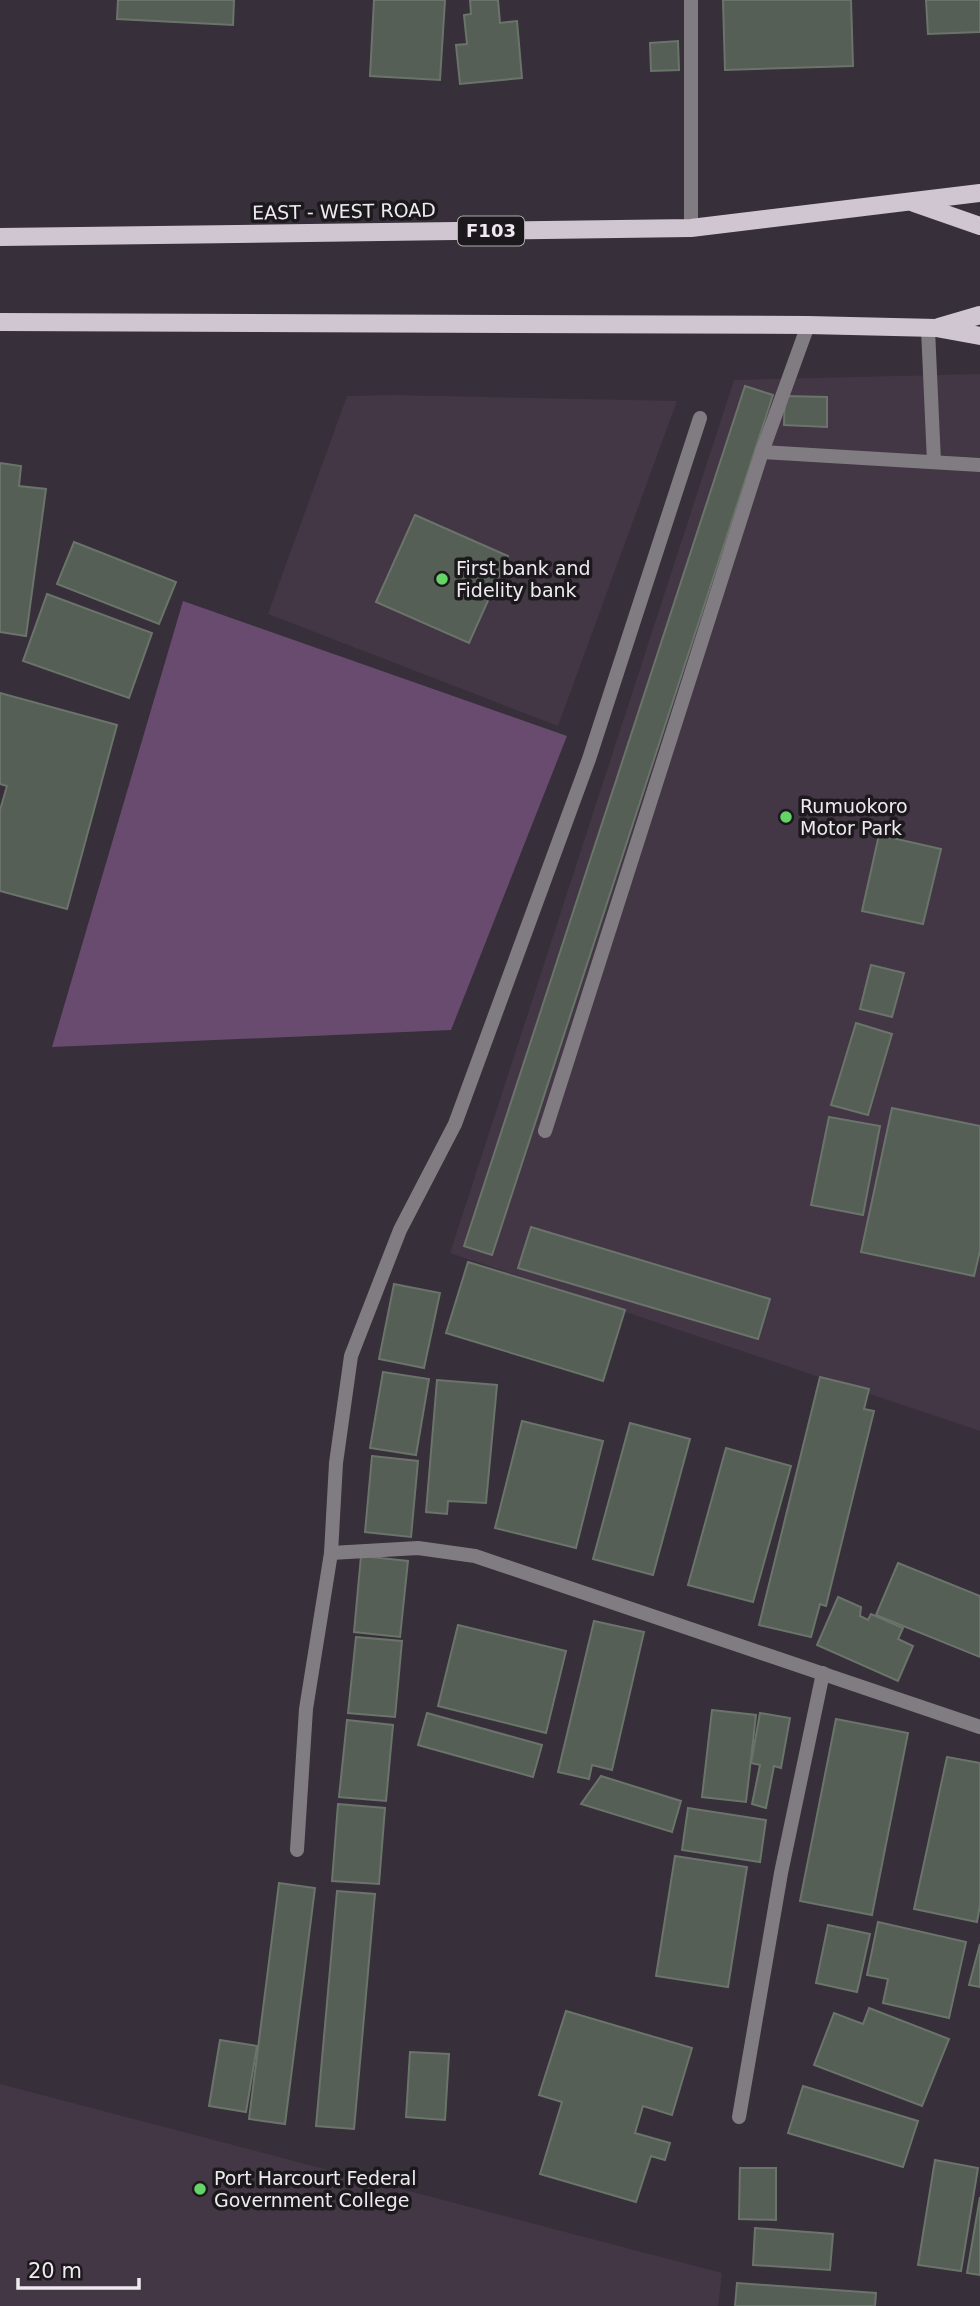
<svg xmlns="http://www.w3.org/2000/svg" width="980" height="2306" font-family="'DejaVu Sans',sans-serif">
	<rect width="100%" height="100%" fill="#372f39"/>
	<!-- built -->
	<g fill="#433745">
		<polygon points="980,374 980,1431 450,1253 734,380"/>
		<polygon points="392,395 677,401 558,726 268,614 347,396"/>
		<polygon points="0,2084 722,2273 718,2306 0,2306"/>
	</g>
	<!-- green -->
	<polygon fill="#694b70" points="183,601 567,736 451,1030 52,1047"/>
	<!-- building -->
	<g fill="#555f55" stroke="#6a746a" stroke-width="2">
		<polygon points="118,0 234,0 233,25 117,19"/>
		<polygon points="374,0 445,0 440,80 370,76"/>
		<polygon points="470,0 498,0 500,23 517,21 522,78 460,84 456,45 467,44 464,15 471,14"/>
		<polygon points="723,0 851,0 853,66 725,70"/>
		<polygon points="926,0 980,0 980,32 928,34"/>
		<polygon points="678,41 679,70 651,71 650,43"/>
		<polygon points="745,386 773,395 492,1255 464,1246"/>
		<polygon points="785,396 827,397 827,427 784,425"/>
		<polygon points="0,463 21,466 19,486 46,489 26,636 0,632"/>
		<polygon points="415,515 508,556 469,643 376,602"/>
		<polygon points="74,542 176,582 159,624 57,584"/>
		<polygon points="47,594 152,633 129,698 23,661"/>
		<polygon points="0,693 117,725 67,909 0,891 0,810 7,786 0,784"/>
		<polygon points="879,835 941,849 923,924 862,911"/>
		<polygon points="871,965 904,973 892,1017 860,1009"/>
		<polygon points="856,1023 892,1034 868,1115 831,1105"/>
		<polygon points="892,1108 980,1126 980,1251 974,1276 861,1252"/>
		<polygon points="829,1117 880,1126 863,1215 811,1205"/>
		<polygon points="531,1227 770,1299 758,1339 518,1268"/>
		<polygon points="468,1262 625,1310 603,1381 446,1333"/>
		<polygon points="394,1284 440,1293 424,1368 379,1359"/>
		<polygon points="383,1372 429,1379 416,1455 370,1448"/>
		<polygon points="820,1377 869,1389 864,1409 874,1411 826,1606 820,1604 811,1637 759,1625"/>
		<polygon points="437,1380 497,1385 486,1503 448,1501 447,1514 426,1512"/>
		<polygon points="522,1421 603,1441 576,1548 495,1528"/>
		<polygon points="630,1423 690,1439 653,1575 593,1559"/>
		<polygon points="726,1448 791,1466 753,1602 688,1585"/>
		<polygon points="372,1456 418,1461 411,1537 365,1532"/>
		<polygon points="361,1556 408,1561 400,1637 354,1632"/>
		<polygon points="898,1563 980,1596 980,1657 876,1615"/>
		<polygon points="838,1597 861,1607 860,1616 868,1620 871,1614 903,1628 898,1639 913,1646 898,1681 817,1645"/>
		<polygon points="594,1621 644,1632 612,1770 592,1765 589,1779 558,1772"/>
		<polygon points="458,1625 566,1651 546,1733 438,1706"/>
		<polygon points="356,1637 402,1641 395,1717 348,1713"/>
		<polygon points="712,1710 756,1715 746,1802 702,1797"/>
		<polygon points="427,1713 542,1745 533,1777 418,1745"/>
		<polygon points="760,1713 790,1718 781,1768 774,1766 766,1808 752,1804 760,1765 751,1763"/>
		<polygon points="836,1719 908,1733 872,1915 800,1901"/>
		<polygon points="347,1720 393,1725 386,1801 339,1797"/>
		<polygon points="947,1757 980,1763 980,1905 977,1922 914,1909"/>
		<polygon points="601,1776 681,1801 672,1832 581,1804"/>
		<polygon points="338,1804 385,1808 379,1884 332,1881"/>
		<polygon points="688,1808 766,1820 760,1862 682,1850"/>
		<polygon points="675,1856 747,1867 728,1987 656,1976"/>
		<polygon points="279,1883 315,1888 285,2124 249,2119"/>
		<polygon points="337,1891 375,1894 354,2129 316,2126"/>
		<polygon points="878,1922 966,1942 949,2018 883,2003 888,1979 867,1975"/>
		<polygon points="828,1925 870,1934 857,1992 816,1983"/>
		<polygon points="980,1944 980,1987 969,1985"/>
		<polygon points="869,2008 949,2039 922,2106 814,2065 834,2013 863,2024"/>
		<polygon points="566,2011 692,2048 672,2115 643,2106 635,2133 670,2143 665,2160 651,2156 636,2202 540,2174 562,2102 539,2095"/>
		<polygon points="220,2040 257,2046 246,2112 209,2106"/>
		<polygon points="410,2052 449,2054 445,2120 406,2117"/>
		<polygon points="803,2086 918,2121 903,2167 788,2133"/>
		<polygon points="935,2160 978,2168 961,2271 918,2265"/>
		<polygon points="740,2168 776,2168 776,2220 739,2219"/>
		<polygon points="980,2197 980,2275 967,2273"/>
		<polygon points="755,2228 833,2234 830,2270 753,2265"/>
		<polygon points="737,2283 876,2293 875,2306 735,2306"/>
	</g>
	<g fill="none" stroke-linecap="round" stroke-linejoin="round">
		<!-- lane -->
		<g stroke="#817c82" stroke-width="14">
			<polyline points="928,329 934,462"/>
			<polyline points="762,452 980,465"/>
			<polyline points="545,1131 762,452 808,325"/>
		</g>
		<!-- street -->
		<g stroke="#817c82" stroke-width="14">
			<polyline points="691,0 691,228"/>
			<polyline points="331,1553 336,1463 351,1356 400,1230 455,1124 589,759 700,418"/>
			<polyline points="297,1850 306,1709 331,1553 418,1548 475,1556 980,1727"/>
			<polyline points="739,2117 781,1873 823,1673"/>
		</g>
		<!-- primary -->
		<g stroke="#cfc6d1" stroke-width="18">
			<polyline points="914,203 980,226"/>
			<polyline points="0,237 691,228 980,193"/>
			<polyline points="0,322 808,325 936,328 980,336"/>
			<polyline points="939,327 980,315"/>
		</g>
	</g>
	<!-- markers -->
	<g fill="#65d467" stroke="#1c191d" stroke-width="2.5">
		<circle cx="442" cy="579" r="7"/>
		<circle cx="786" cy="817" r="7"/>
		<circle cx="200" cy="2189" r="7"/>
	</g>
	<g text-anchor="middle" stroke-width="7" stroke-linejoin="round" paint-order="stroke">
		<!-- shield labels -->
		<rect fill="#1c191d" stroke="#b0abb1" stroke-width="2" x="458" y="216.5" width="66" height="29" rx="5"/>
		<g font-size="18" font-weight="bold" fill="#efeaf0">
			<text x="491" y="237">F103</text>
		</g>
		<!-- street labels -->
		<g font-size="19" fill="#efeaf0" stroke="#1c191d">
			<text transform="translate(344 211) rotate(-1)" y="7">EAST - WEST ROAD</text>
		</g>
		<!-- poi labels -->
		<g font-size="19" fill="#efeaf0" stroke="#1c191d" text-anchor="start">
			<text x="456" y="575">First bank and<tspan x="456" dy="22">Fidelity bank</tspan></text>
			<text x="800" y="813">Rumuokoro<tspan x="800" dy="22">Motor Park</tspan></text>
			<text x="214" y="2185">Port Harcourt Federal<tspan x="214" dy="22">Government College</tspan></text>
		</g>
	</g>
	<!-- scale -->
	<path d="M18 2278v10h121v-10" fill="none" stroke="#efeaf0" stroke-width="3.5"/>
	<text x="28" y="2278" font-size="21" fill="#efeaf0" stroke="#1c191d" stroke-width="5" paint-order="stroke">20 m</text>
</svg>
